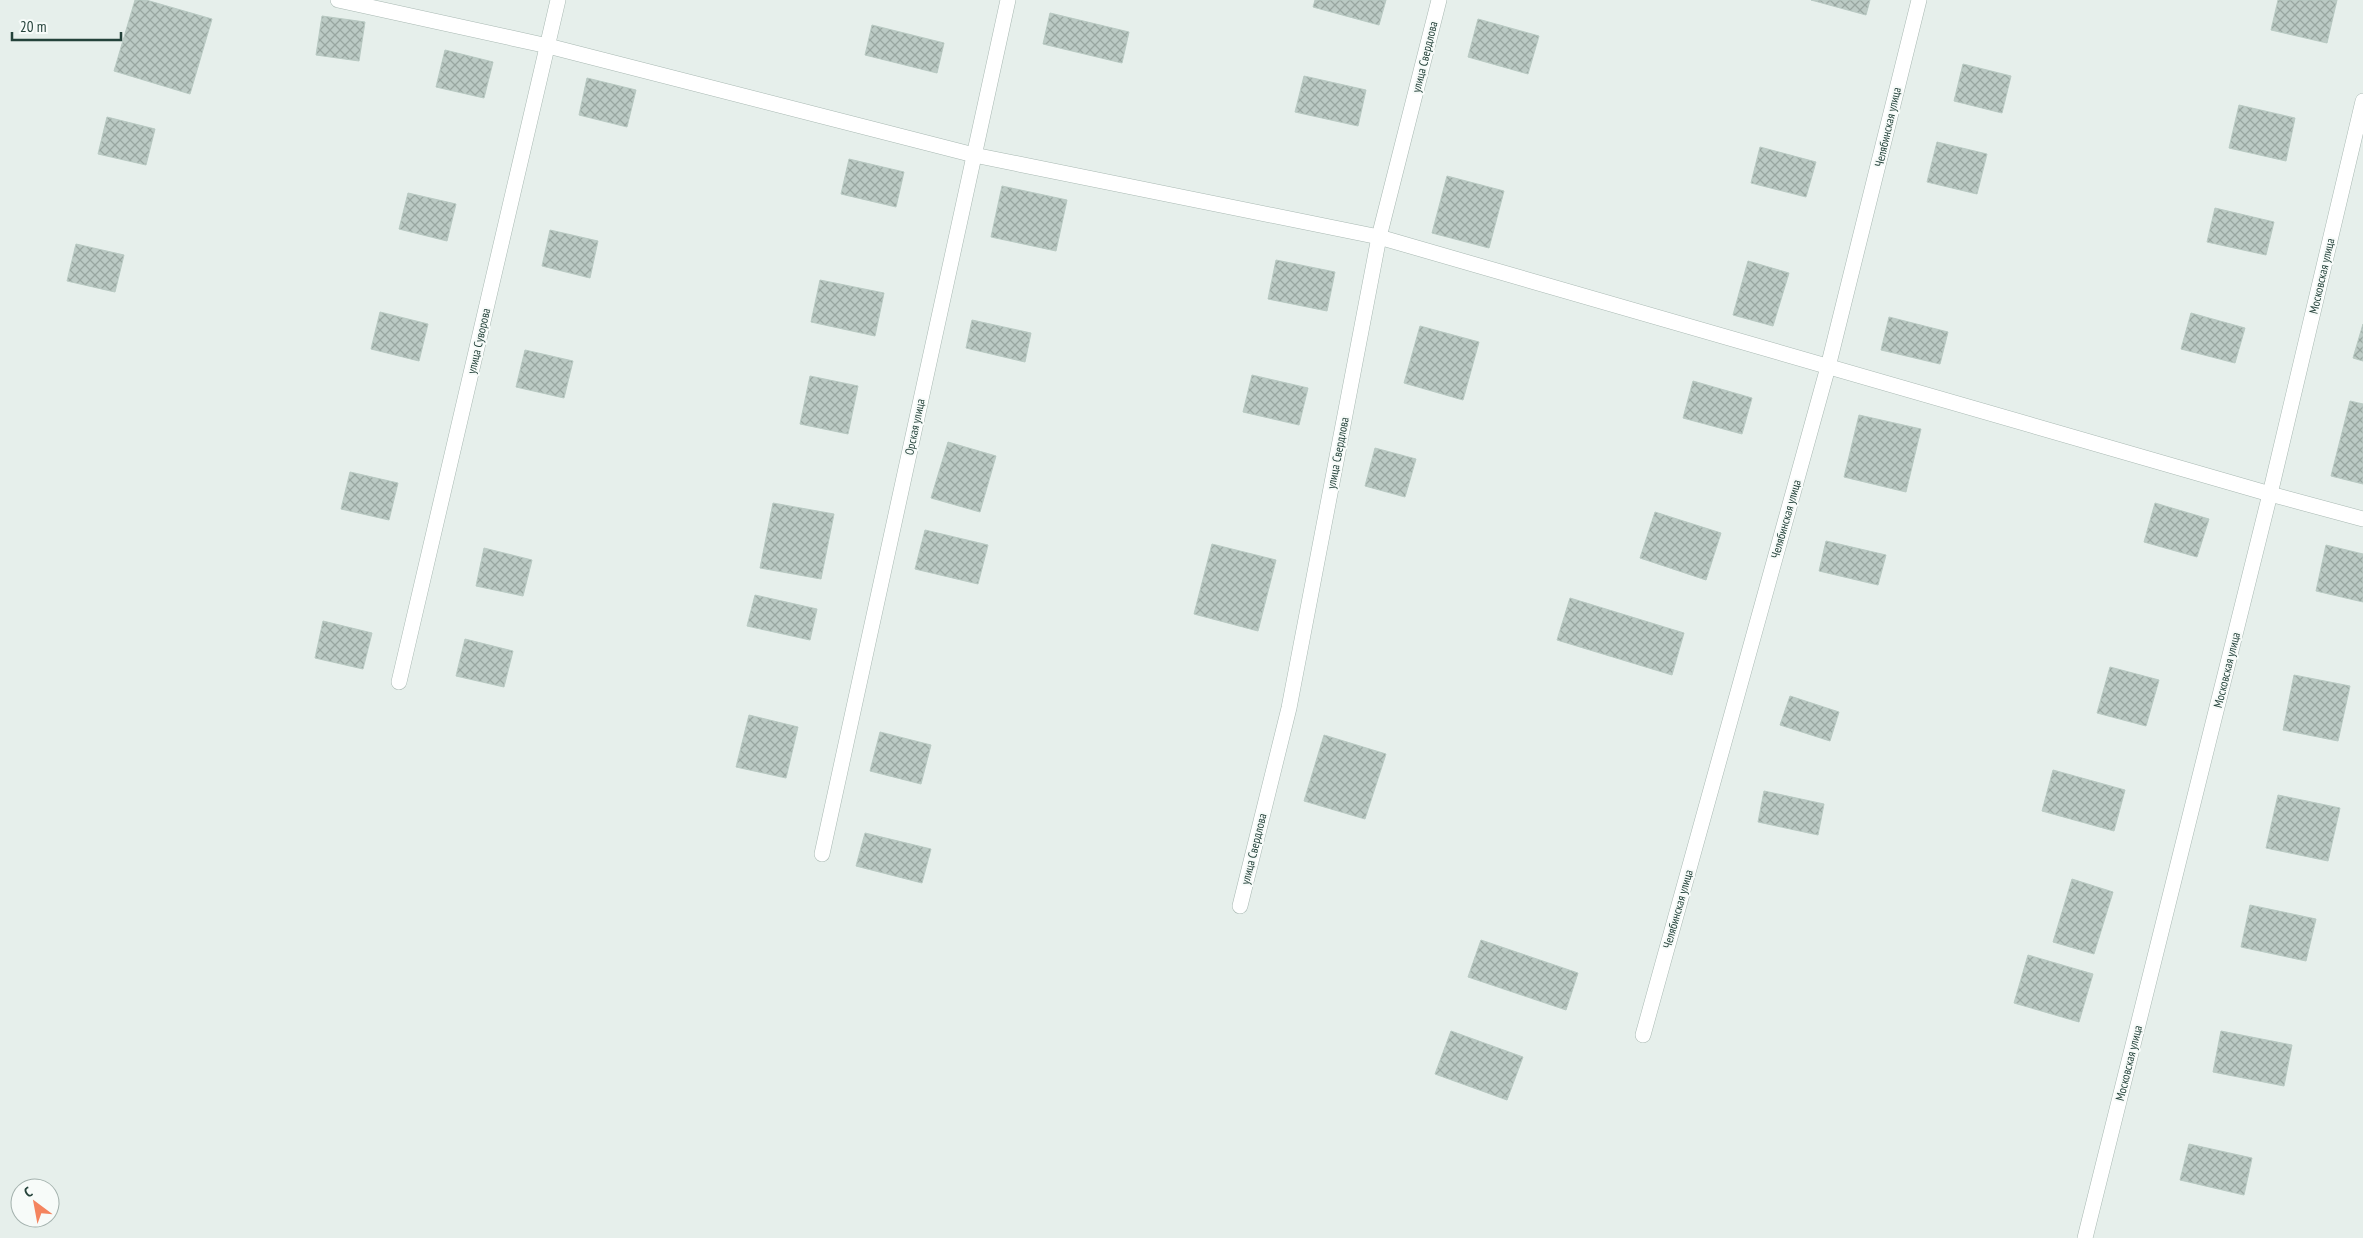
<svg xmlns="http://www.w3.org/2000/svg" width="2363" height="1238" font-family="'PT Sans Narrow',sans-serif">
	<defs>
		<pattern id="building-cross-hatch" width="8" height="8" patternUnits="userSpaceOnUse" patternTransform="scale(1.25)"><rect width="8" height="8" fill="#bbcac4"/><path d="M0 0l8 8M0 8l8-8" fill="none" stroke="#98a6a0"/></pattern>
	</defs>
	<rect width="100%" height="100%" fill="#e6efeb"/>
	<!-- building -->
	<g fill="url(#building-cross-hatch)" stroke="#b8c9c2">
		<polygon points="135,0 146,0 212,19 190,94 114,71"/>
		<polygon points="1315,0 1386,0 1379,25 1313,7"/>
		<polygon points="1811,0 1870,0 1866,15"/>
		<polygon points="2278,0 2337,0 2327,43 2271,30"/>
		<polygon points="1050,13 1129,32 1122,63 1043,44"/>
		<polygon points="322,16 365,22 359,61 316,55"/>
		<polygon points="1478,19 1539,36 1528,74 1468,57"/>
		<polygon points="872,25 944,43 937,73 865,55"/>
		<polygon points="445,50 493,62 484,98 436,87"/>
		<polygon points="1963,64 2011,76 2002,113 1954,101"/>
		<polygon points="1304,76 1366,90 1358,126 1295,112"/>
		<polygon points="587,78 636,90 627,127 579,115"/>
		<polygon points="2239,105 2295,118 2286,161 2229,148"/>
		<polygon points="107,117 155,129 146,165 98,154"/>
		<polygon points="1937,142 1987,154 1977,194 1927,182"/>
		<polygon points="1760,147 1816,162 1806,197 1751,183"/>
		<polygon points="849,159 904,172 896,207 841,194"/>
		<polygon points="1447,176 1504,191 1489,248 1432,233"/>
		<polygon points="1002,186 1067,200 1056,251 991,237"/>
		<polygon points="408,193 456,204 447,241 399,229"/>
		<polygon points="2215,208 2274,222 2266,255 2207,242"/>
		<polygon points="550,230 598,241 590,278 542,266"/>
		<polygon points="76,244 124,255 115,292 67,281"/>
		<polygon points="1276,260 1335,272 1327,311 1268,299"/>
		<polygon points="1748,261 1789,273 1773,326 1733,315"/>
		<polygon points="820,280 884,293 875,336 811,322"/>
		<polygon points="380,312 428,324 419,361 371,349"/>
		<polygon points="2191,313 2245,328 2235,363 2181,349"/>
		<polygon points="1889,317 1948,332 1940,364 1881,350"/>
		<polygon points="972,320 1031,333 1025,362 966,348"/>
		<polygon points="2363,324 2363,361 2353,358"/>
		<polygon points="1420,326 1479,342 1463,400 1404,383"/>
		<polygon points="525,350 573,361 564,398 516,387"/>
		<polygon points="1252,375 1308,388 1299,425 1243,412"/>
		<polygon points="810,376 858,386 848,434 800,424"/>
		<polygon points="1693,381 1752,398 1742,434 1683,418"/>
		<polygon points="2350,401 2363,404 2363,484 2331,476"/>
		<polygon points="1859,415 1921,429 1906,492 1844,477"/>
		<polygon points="948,442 996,456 980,512 931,498"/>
		<polygon points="1375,448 1416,459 1405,497 1365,486"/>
		<polygon points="350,472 398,483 389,520 341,509"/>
		<polygon points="773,503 834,514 821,579 760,568"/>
		<polygon points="2155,503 2209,519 2197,557 2144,542"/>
		<polygon points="1655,512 1721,533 1706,580 1640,558"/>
		<polygon points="925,530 988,545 978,584 915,569"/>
		<polygon points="1826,541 1886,555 1878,585 1819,571"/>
		<polygon points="1212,544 1276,560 1258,631 1194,614"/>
		<polygon points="2326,545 2363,554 2363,602 2316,591"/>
		<polygon points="484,548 532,560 523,596 476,586"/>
		<polygon points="755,595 817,609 810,640 747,626"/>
		<polygon points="1570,598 1684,633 1672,675 1557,640"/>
		<polygon points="323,621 372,633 363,669 315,658"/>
		<polygon points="465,639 513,651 504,687 456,676"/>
		<polygon points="2110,667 2159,680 2146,726 2097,713"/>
		<polygon points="2294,675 2350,686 2338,741 2283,730"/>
		<polygon points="1790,696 1839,712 1830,741 1780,725"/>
		<polygon points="749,715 798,727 786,778 736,767"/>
		<polygon points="880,732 931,745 921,784 870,771"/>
		<polygon points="1324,735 1386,754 1365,819 1304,801"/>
		<polygon points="2053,770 2125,790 2114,831 2042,811"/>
		<polygon points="1764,791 1824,804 1818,835 1758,822"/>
		<polygon points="2278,795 2340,808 2328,861 2266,848"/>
		<polygon points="865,833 931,849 922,883 856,866"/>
		<polygon points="2072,879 2113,892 2094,954 2053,942"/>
		<polygon points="2250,905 2316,919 2306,961 2241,947"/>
		<polygon points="1481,940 1578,973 1566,1010 1468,977"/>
		<polygon points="2028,955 2093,974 2079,1022 2014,1003"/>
		<polygon points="1451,1031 1523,1057 1507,1100 1435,1074"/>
		<polygon points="2221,1031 2292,1045 2284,1086 2213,1072"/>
		<polygon points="2189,1144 2252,1158 2244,1195 2180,1180"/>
	</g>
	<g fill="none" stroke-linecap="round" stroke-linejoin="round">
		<defs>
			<g id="minor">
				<polyline points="338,0 548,46 974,155 1379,237 2270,494 2363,519"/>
				<polyline points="399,682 558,0"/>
				<polyline points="822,854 1008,0"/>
				<polyline points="1240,906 1289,708 1379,237 1439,0"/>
				<polyline points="1643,1035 1828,367 1919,0"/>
				<polyline points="2085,1238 2270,494 2363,101"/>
			</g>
		</defs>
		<!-- minor casing -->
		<use href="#minor" stroke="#a8b8b2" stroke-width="16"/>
		<!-- minor -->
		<use href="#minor" stroke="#fff" stroke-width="15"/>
	</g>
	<g text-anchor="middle" stroke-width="4" stroke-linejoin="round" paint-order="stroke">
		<!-- street labels -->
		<g font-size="12" fill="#24423a" stroke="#f7fbf9">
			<text transform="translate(1425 57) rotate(-76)" y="4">улица Свердлова</text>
			<text transform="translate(1888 127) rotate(-77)" y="4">Челябинская улица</text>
			<text transform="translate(2322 276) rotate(-77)" y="4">Московская улица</text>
			<text transform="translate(479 341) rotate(-77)" y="4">улица Суворова</text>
			<text transform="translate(915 427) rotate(-78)" y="4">Орская улица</text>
			<text transform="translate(1338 453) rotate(-79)" y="4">улица Свердлова</text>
			<text transform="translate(1786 519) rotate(-74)" y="4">Челябинская улица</text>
			<text transform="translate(2227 670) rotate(-76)" y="4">Московская улица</text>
			<text transform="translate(1254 849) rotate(-76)" y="4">улица Свердлова</text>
			<text transform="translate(1678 909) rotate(-74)" y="4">Челябинская улица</text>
			<text transform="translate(2129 1063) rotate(-76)" y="4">Московская улица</text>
		</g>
	</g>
	<!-- north arrow -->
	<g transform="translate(35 1203) rotate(328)"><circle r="24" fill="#f7fbf9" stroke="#a3b1ad"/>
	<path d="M0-4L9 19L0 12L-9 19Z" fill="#f4845f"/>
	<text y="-8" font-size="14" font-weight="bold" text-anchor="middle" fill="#24423a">С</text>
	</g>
	<!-- scale -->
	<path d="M12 32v8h109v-8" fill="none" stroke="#24423a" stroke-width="2.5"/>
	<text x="20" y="32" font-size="15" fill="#24423a" stroke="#f7fbf9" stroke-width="4" paint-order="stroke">20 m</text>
</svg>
